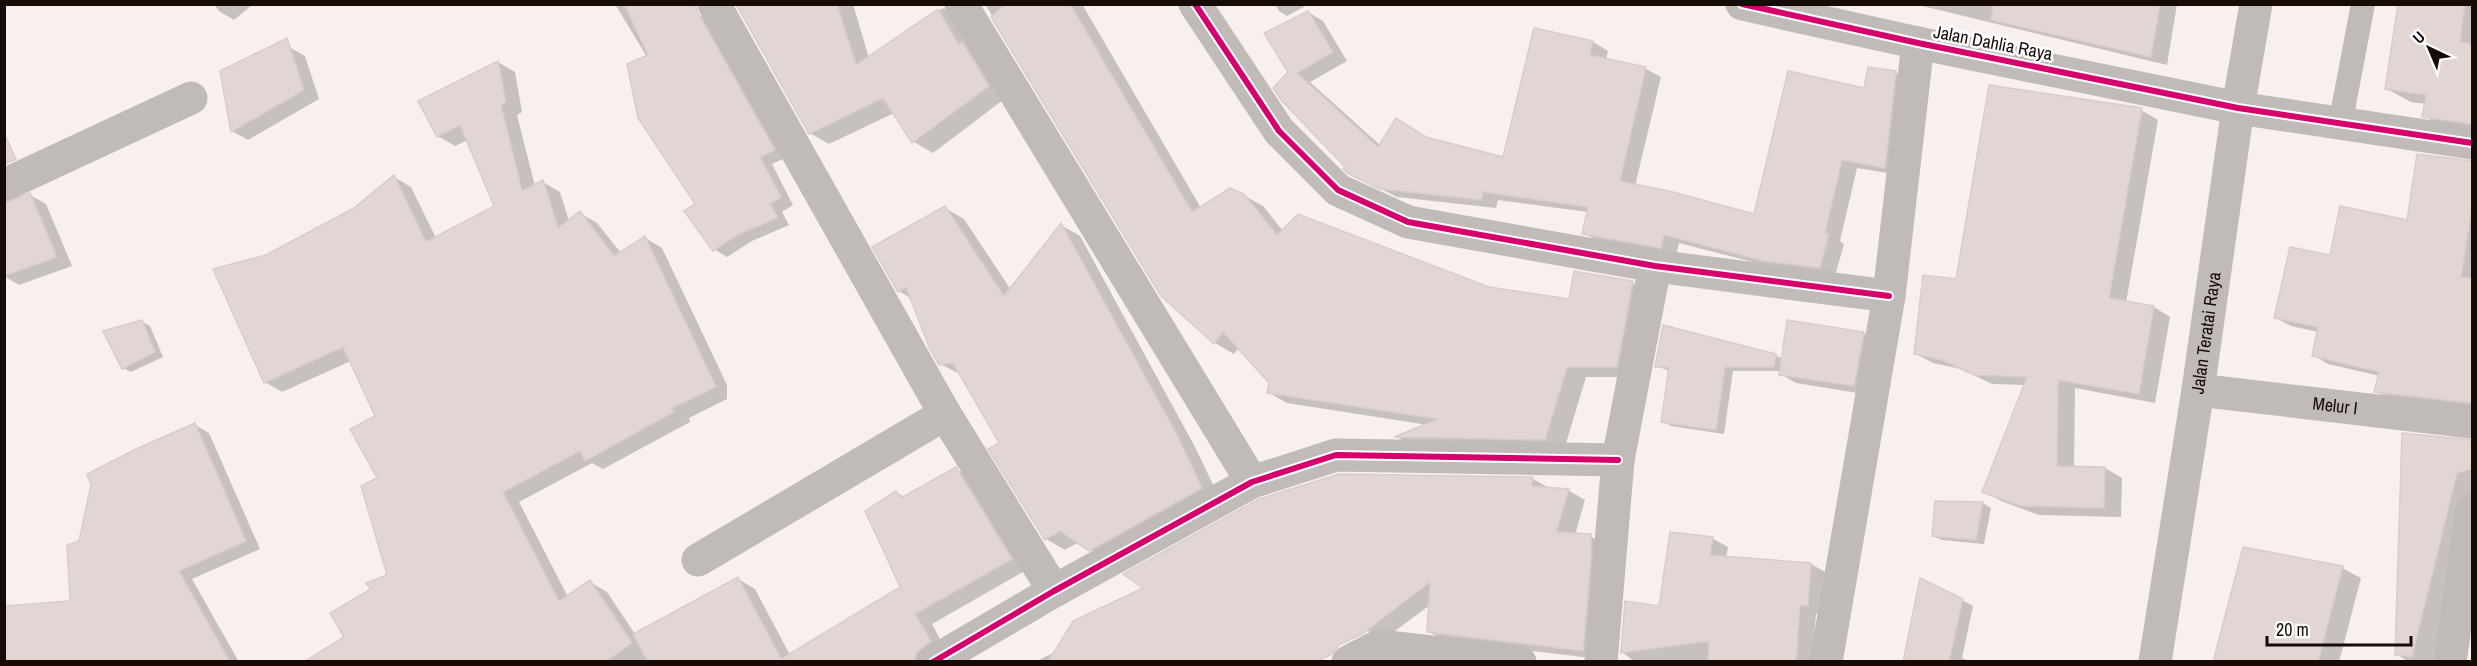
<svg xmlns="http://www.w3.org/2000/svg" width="2477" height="666" font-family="'Archivo Narrow',sans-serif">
	<rect width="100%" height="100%" fill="#f8f0ee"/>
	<!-- shadow -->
	<g fill="#0003">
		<polygon points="214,4 253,4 234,20 219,11"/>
		<polygon points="615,4 684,4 711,23 787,157 772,164 793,205 782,212 789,225 752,241 727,257 714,249 647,57"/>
		<polygon points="737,4 853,4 869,58 943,8 962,19 1007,97 933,153 914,142 894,113 829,144 810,133"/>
		<polygon points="985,4 1082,4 1201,208 1243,195 1263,206 1283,231 1489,289 1570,300 1632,283 1651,293 1635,377 1586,377 1564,450 1415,447 1398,438 1428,425 1287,403 1268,392 1271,382 1239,347 1234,354 1215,343 1162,295"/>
		<polygon points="1275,4 1309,4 1287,16 1279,11"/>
		<polygon points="1914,4 2177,4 2167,65"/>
		<polygon points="2399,4 2472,4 2472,133 2448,130 2424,116 2426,104 2411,102 2387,89"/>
		<polygon points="1308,12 1323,21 1347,61 1310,82 1381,146 1429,140 1504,159 1535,29 1593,42 1608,51 1606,60 1646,69 1661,77 1635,186 1755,216 1865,90 1895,72 1910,81 1900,175 1857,168 1840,241 1844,244 1835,276 1780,269 1679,243 1676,255 1599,242 1584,233 1588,212 1498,200 1496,208 1397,197 1350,173 1290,73"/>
		<polygon points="289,47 305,56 319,99 248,140 232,131"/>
		<polygon points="498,62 515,72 522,112 517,115 535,186 543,182 560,192 569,221 580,213 597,223 621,253 645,238 662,248 727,385 727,399 689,418 690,422 603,469 592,463 519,502 568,597 590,582 607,592 635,634 738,579 755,589 790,655 900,589 904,592 896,493 905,497 956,469 973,479 1028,569 932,624 947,652 935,662 307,662 346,637 374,590 389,576 379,479 377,416 351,361 282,392 265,382 267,257 355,210 394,177 411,187 436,238 496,207 468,140 455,146 438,136"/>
		<polygon points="2141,110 2158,120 2126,303 2154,307 2170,317 2155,403 2075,388 2074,468 2105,468 2122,478 2121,517 2039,515 2001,501 1984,491 2025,385 1992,384 1961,369 1933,363 1916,354 1957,280"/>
		<polygon points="2472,162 2472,409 2391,400 2376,391 2380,376 2328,364 2313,355 2318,332 2291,326 2276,318 2331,256 2408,221"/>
		<polygon points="30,195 46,204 72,266 19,285 4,276 4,204"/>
		<polygon points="945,208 964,219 1011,290 1061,225 1080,236 1195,447 1220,499 1109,561 1079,542 1065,550 1046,539 1001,444 962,375 940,364 912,299 899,291"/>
		<polygon points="141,321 150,326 163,357 131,372 123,368"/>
		<polygon points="1863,333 1879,342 1870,395 1796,383 1780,374 1781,371 1733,371 1724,434 1671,426 1663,421 1670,371 1656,366 1775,355 1783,359"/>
		<polygon points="195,425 209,433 260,549 192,579 239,662 4,662 71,602 80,542"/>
		<polygon points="2465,442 2472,446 2472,501 2433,662 2409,662 2396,654"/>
		<polygon points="1339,475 1533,479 1551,489 1568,490 1585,500 1575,535 1590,536 1607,546 1600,659 1446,641 1429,632 1430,605 1391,634 1186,611 1179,662 1035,662 1055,652 1146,589"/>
		<polygon points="1936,502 1983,503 1991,508 1984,544 1942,540 1933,536"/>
		<polygon points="1712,538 1728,547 1726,558 1811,564 1827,573 1824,614 1816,614 1812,662 1635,662 1622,652 1661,607"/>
		<polygon points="2342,568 2361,578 2339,662 2214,662"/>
		<polygon points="1962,600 1973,606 1962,658 1972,662 1905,662"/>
	</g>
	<!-- building -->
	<g fill="#e1d6d3" stroke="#d8cdca" stroke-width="1.5">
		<polygon points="624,4 695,4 698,13 775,150 760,157 781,197 770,204 778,218 739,234 713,251 684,211 695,204 638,118 627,64 648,55"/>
		<polygon points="736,4 837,4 856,65 938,9 959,45 962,42 989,86 912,143 883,98 809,134"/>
		<polygon points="1006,4 1070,4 1192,212 1230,188 1244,194 1277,235 1298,214 1489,287 1569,299 1574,271 1633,281 1617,367 1567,367 1545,440 1394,437 1438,419 1267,393 1269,383 1223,332 1214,344 1161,296 991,17"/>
		<polygon points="1993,4 2160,4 2151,57 1991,20"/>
		<polygon points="2398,4 2465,4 2460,42 2472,44 2472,124 2422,117 2426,95 2385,89"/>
		<polygon points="1308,11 1333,52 1297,73 1378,147 1396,118 1426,137 1503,157 1534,28 1593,41 1590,55 1646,67 1620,181 1673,192 1754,214 1788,71 1864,88 1868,67 1896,71 1885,168 1842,160 1825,233 1829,234 1820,268 1764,261 1664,235 1661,248 1582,234 1588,207 1483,192 1481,200 1380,189 1349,174 1343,169 1345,167 1282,101 1273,88 1288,72 1264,33"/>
		<polygon points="287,38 304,90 231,132 220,71"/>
		<polygon points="498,61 506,102 501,105 522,191 543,180 558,228 580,211 614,256 645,236 716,387 672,408 674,412 585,461 580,451 503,492 559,601 590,580 632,643 605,662 304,662 344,637 330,613 371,589 366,583 387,575 361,486 377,478 350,429 375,416 343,347 264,383 213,269 266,255 354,208 394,175 426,242 494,206 460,125 437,137 418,101"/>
		<polygon points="1989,85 2142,108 2109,298 2154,306 2139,394 2058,380 2057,466 2105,467 2104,508 2021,506 1982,492 2027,377 1974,375 1942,360 1914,354 1923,275 1956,279"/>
		<polygon points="4,133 16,159 4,164"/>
		<polygon points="2417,154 2472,161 2472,208 2461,277 2472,278 2472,403 2374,392 2379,372 2312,356 2318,327 2274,318 2290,247 2330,255 2340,206 2407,220"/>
		<polygon points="30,193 57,257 4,276 4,203"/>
		<polygon points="945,206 1004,296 1061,223 1176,433 1202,488 1089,551 1060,531 1045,540 988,449 999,443 953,363 939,365 929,347 906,287 898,292 872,247"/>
		<polygon points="142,320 155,352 122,369 103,331"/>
		<polygon points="1787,320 1864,332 1854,386 1779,375"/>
		<polygon points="1663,325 1776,354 1774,367 1725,367 1716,430 1661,422 1669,367 1655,367"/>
		<polygon points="195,423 246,541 179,571 230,662 4,662 4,606 70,601 67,545 79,541 91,485 87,474 134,450"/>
		<polygon points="2402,433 2472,440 2472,469 2457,473 2412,657 2395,655"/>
		<polygon points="956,467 1012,559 915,614 931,641 917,652 914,661 648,662 633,634 738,577 781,659 900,587 903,593 865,511 896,491 901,498"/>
		<polygon points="1339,474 1533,477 1531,486 1569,489 1556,532 1591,534 1591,560 1583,651 1427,632 1430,582 1362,634 1339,645 1332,654 1317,662 1048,662 1073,621 1143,588 1123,574 1259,499"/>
		<polygon points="1935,501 1983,502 1976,540 1932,536"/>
		<polygon points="1670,532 1713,537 1710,555 1811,563 1808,606 1800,605 1796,662 1708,662 1709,641 1621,653 1625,601 1659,606"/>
		<polygon points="2243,547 2343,566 2318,662 2213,662"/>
		<polygon points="1920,578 1963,599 1949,662 1903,662"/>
	</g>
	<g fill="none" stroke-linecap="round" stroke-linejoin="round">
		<!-- service -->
		<polyline stroke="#c0bab8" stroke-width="24" points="2340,125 2363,4"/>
		<!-- minor -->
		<g stroke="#c0bab8" stroke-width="33">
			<polyline points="714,4 945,414 1054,591"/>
			<polyline points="961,4 1252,482"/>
			<polyline points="1195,4 1279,131 1338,190 1408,222 1655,266 1889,296"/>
			<polyline points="1742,4 1918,43 2238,108 2472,143"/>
			<polyline points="4,185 191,98"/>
			<path id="s1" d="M2198 390 2472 422"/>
			<polyline points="698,560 945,414"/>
			<polyline points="933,662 1054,591 1252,482 1336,455 1618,460"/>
			<polyline points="1348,662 1379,646 1520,662"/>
			<polyline points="1601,662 1618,460 1655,266"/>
			<polyline points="1826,662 1889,296 1918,43"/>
			<path id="s2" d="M2155 662 2198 390 2238 108 2256 4"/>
			<polyline points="2450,662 2472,510"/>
		</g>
		<defs>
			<g id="cycleway">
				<polyline points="1195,4 1279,131 1338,190 1408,222 1655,266 1889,296"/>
				<polyline points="1742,4 1918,43 2238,108 2472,143"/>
				<polyline points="933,662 1054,591 1252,482 1336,455 1618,460"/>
			</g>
		</defs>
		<!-- cycleway casing -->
		<use href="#cycleway" stroke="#fefefe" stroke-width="10"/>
		<!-- cycleway -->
		<use href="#cycleway" stroke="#d6006c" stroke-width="6"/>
	</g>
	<g text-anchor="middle" stroke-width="5" stroke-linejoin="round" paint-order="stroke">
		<!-- street labels -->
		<g font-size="18" fill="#170b08" stroke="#fefefe">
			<text transform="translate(1993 43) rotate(11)" y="6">Jalan Dahlia Raya</text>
			<text dy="6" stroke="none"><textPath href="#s2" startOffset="333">Jalan Teratai Raya</textPath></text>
			<text dy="6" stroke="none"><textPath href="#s1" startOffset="138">Melur I</textPath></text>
		</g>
	</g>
	<!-- border -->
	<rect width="2477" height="666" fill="none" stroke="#170b08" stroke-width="12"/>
	<!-- north arrow -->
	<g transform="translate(2429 48) rotate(316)" stroke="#fefefe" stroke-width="4.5" paint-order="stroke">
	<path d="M0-4.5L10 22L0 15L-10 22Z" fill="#170b08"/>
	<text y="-9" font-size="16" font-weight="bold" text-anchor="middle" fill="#170b08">U</text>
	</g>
	<!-- scale -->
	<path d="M2267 636v9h144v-9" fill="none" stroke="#170b08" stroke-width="3"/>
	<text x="2276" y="636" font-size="18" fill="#170b08" stroke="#fefefe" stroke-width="4.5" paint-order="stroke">20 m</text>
</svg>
